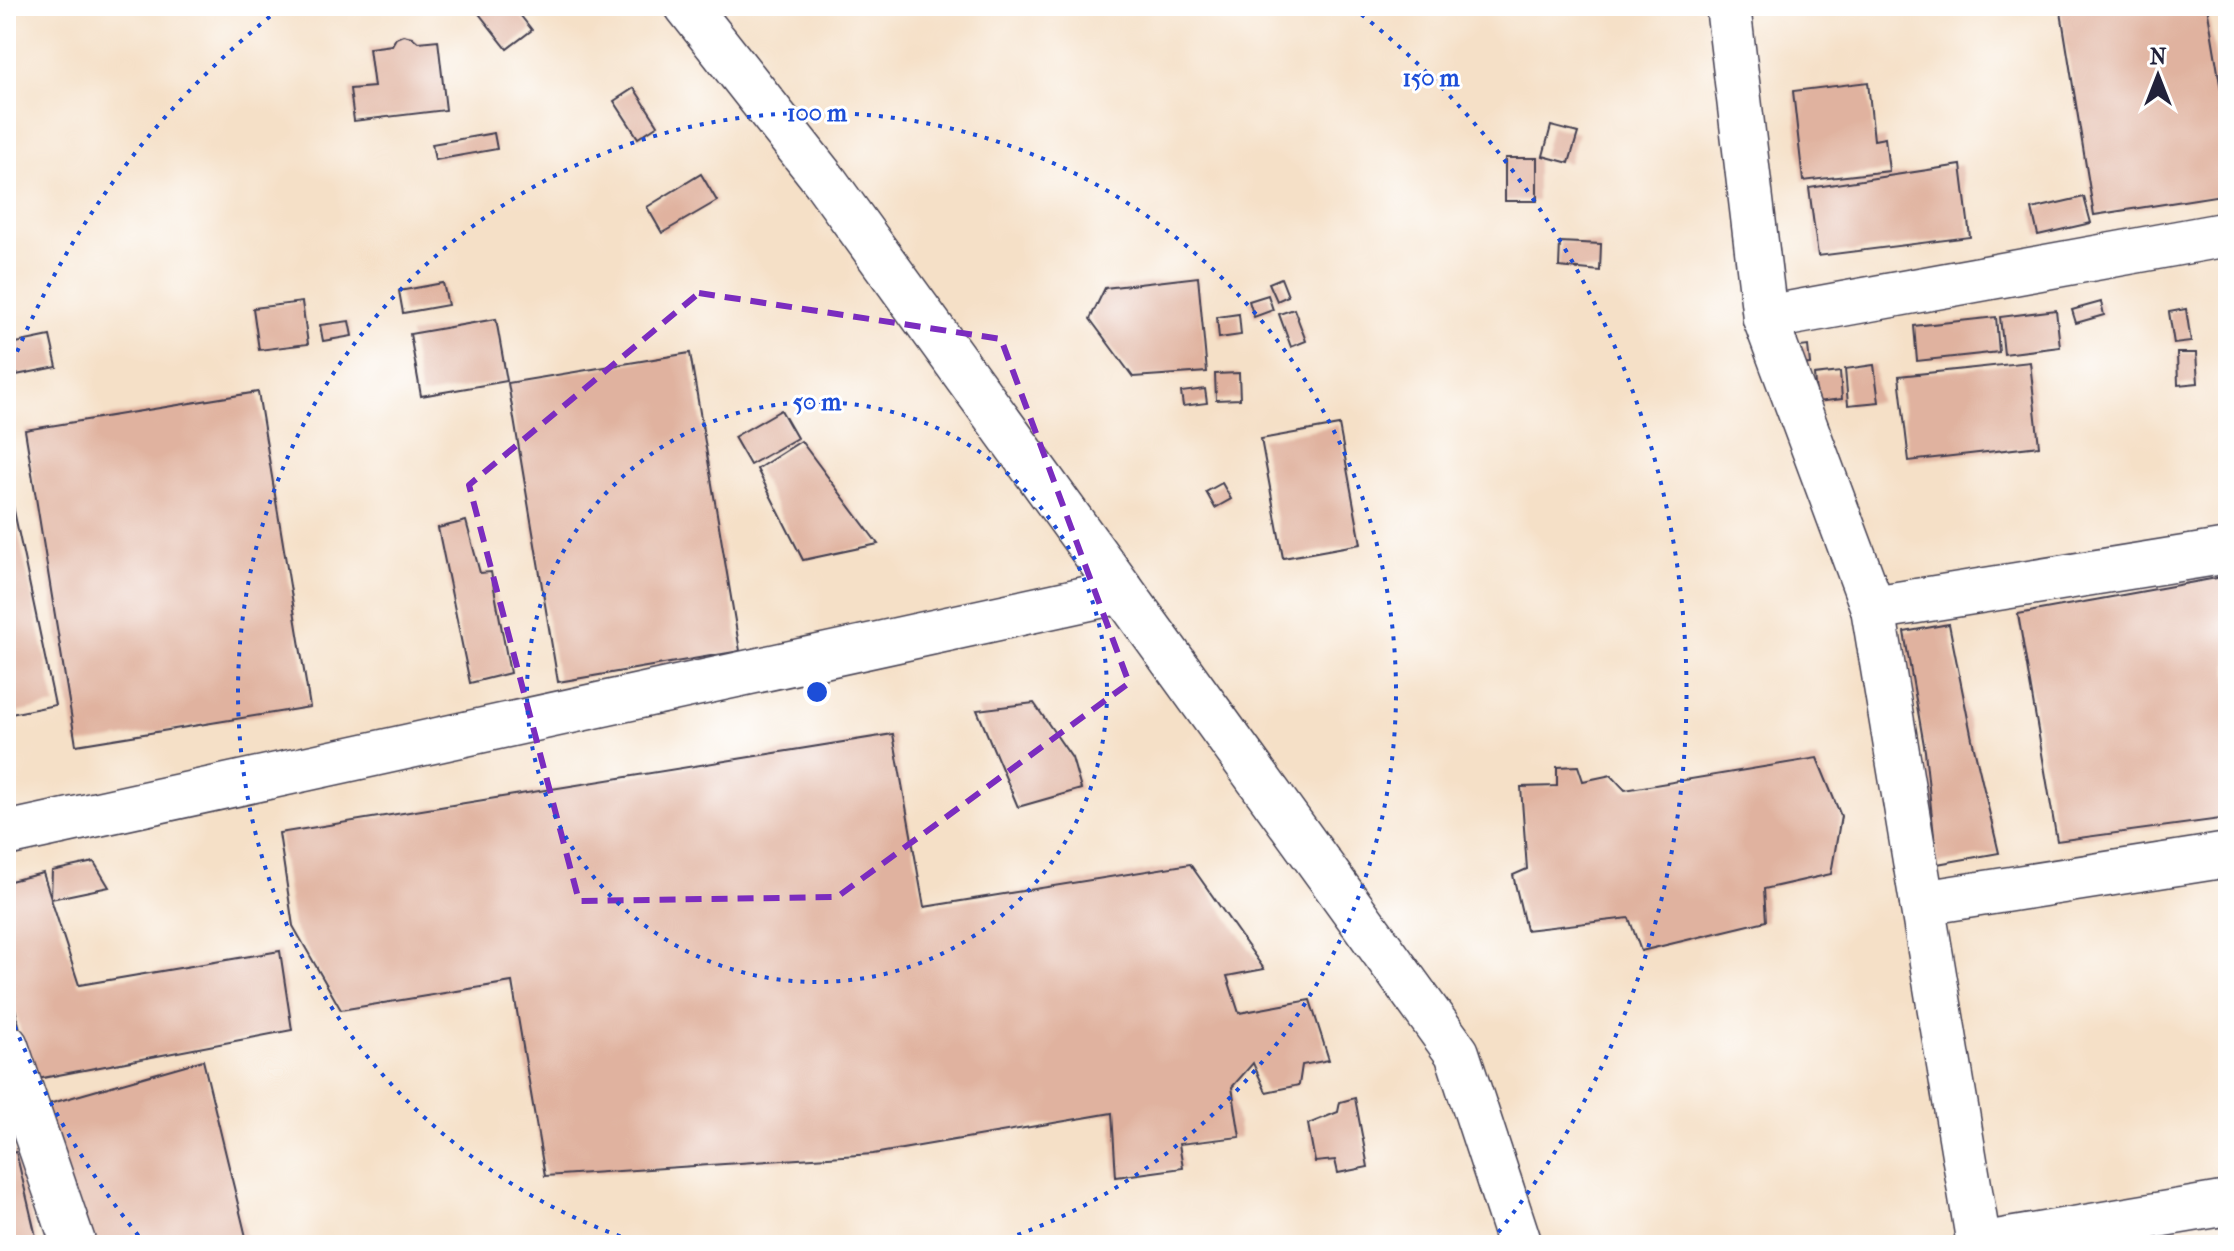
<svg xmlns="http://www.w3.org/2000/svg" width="2234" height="1251" font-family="'IM FELL French Canon',serif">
	<rect width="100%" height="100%" fill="#fff"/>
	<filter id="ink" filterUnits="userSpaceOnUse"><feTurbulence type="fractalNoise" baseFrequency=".0125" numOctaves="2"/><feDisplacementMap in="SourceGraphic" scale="16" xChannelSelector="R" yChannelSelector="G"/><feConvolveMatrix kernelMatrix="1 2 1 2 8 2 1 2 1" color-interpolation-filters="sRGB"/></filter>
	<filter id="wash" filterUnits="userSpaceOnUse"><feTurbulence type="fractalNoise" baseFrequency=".006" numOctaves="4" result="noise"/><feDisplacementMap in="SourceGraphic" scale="32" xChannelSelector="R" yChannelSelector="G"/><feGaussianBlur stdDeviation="1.8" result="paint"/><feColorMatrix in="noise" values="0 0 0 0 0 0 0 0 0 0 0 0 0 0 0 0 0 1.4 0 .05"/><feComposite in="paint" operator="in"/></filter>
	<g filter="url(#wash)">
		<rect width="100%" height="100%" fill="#f5e0c7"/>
		<g id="blocks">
			<!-- building -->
			<g fill="#e0b29f">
				<polygon points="473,6 513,6 532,30 507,49"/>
				<polygon points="2060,6 2207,6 2228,132 2228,194 2094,215"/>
				<polygon points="403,35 412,37 418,42 438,40 446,110 354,121 350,89 374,87 369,48 392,45 396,38"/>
				<polygon points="1868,82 1874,140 1885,138 1889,171 1803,181 1793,91"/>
				<polygon points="634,88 658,125 638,138 614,101"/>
				<polygon points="1551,126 1578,133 1569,163 1543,156"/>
				<polygon points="494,133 497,149 435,160 432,144"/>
				<rect x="1505" y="158" width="32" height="43"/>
				<polygon points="1961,165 1970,237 1818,256 1809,188"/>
				<polygon points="701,174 717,201 662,233 647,207"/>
				<polygon points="2084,197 2091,223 2038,235 2032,209"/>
				<polygon points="1560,242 1601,244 1600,271 1559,267"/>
				<polygon points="1198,277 1207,372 1133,377 1090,319 1105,288"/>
				<polygon points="1281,278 1288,296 1277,301 1269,283"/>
				<polygon points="443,283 448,305 403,313 399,291"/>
				<polygon points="1268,295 1273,310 1254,317 1249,301"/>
				<polygon points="302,302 308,344 259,350 253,308"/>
				<polygon points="2101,302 2104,315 2076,323 2072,310"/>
				<polygon points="1294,309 1306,341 1291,347 1279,314"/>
				<polygon points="2186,309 2191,342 2174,344 2169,312"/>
				<polygon points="2056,310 2060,347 2004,354 2000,317"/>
				<polygon points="1239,314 1241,335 1219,338 1217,317"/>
				<polygon points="1996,317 1999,352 1917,361 1914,326"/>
				<polygon points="496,319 507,381 421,396 410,334"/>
				<polygon points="349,321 352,336 323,341 320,325"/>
				<polygon points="50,336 57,367 6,377 6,345"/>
				<polygon points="1808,346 1810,364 1794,365 1792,348"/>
				<polygon points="690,353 740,651 558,682 508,383"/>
				<polygon points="2177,353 2196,353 2198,383 2178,385"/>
				<polygon points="2030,362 2039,446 1909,461 1899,376"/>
				<polygon points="1874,365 1879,402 1848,405 1845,369"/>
				<polygon points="1840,372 1842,399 1817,402 1814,375"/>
				<polygon points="1239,373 1240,399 1216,400 1215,374"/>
				<polygon points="1205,389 1207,403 1183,406 1181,392"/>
				<polygon points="258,392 310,707 76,745 25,430"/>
				<polygon points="781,410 797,438 750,465 734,437"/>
				<polygon points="1339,425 1361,544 1283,558 1261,439"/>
				<polygon points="801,441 878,544 803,560 757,469"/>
				<polygon points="1222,483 1231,499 1215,508 1206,492"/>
				<polygon points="13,506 55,705 6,715 6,507"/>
				<polygon points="466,521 480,573 491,572 510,673 470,683 438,528"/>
				<polygon points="2228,576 2228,818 2057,841 2018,614"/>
				<polygon points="1949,624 1972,739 1999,853 1937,864 1925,751 1904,632"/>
				<polygon points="1034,703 1072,758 1081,789 1018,807 977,710"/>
				<polygon points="893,734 924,907 1190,864 1264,969 1227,976 1239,1013 1310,1000 1329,1060 1302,1065 1299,1085 1266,1092 1253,1063 1232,1087 1240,1137 1179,1144 1183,1168 1116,1177 1112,1113 873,1154 545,1176 512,982 341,1010 293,926 279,833"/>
				<polygon points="1817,758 1841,816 1831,874 1764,889 1766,921 1641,951 1629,918 1526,930 1513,875 1527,869 1521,787 1557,786 1557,767 1578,766 1583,781 1611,775 1625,790"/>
				<polygon points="94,862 109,887 51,899 79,985 280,951 292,1030 32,1080 6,970 6,882 43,873 51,898 52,871"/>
				<polygon points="203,1060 247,1241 233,1245 78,1245 45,1105"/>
				<polygon points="1355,1098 1368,1167 1338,1173 1335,1160 1315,1162 1308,1124 1338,1112 1340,1102"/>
				<polygon points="16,1152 38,1245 6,1245 6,1154"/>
			</g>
		</g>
	</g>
	<g filter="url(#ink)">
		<use href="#blocks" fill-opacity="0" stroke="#423e50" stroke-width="2"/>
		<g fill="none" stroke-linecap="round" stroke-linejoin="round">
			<defs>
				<g id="minor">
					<polyline points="687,6 825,181 1457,1053 1520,1245"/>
					<polyline points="1728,6 1765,318 1873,608 1979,1245"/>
					<polyline points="1765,318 2228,234"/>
					<polyline points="1873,608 2228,551"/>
					<polyline points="6,834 1122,591"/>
					<polyline points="1922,903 2228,855"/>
					<polyline points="6,1046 74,1245"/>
					<polyline points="1979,1245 2228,1203"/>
				</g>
			</defs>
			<!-- minor casing -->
			<use href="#minor" stroke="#423e50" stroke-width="47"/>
			<!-- minor -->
			<use href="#minor" stroke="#fff" stroke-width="44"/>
		</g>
	</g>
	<!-- marked area -->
	<path fill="none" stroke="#7b2cbf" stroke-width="6" stroke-dasharray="16 10" stroke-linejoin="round" d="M699 293 1001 339 1129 683 837 897 579 901 469 485Z"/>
	<!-- distance rings -->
	<g fill="none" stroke="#1d4ed8" stroke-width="4" stroke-dasharray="4 8">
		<circle cx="817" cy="692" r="290"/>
		<path d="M643 1244A579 579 0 1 1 991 1244"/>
		<path d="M146 1245A869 869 0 0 1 8 1010M8 374A869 869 0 0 1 282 7M1352 7A869 869 0 0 1 1488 1245"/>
	</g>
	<circle cx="817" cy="692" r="12" fill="#1d4ed8" stroke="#fff" stroke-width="4"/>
	<g font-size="24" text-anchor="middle" font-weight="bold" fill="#1d4ed8" stroke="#fff" stroke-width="6" stroke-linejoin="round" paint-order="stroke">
		<text x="1431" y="86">150 m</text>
		<text x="817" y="121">100 m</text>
		<text x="817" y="410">50 m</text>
	</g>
	<!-- margin -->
	<rect width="2234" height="1251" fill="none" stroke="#fff" stroke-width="32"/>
	<!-- north arrow -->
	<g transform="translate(2158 76)" stroke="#ffffff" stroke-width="6" paint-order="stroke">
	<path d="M0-6L14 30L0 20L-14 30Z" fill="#22223b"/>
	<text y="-12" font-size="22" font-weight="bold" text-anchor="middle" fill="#22223b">N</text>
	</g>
</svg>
